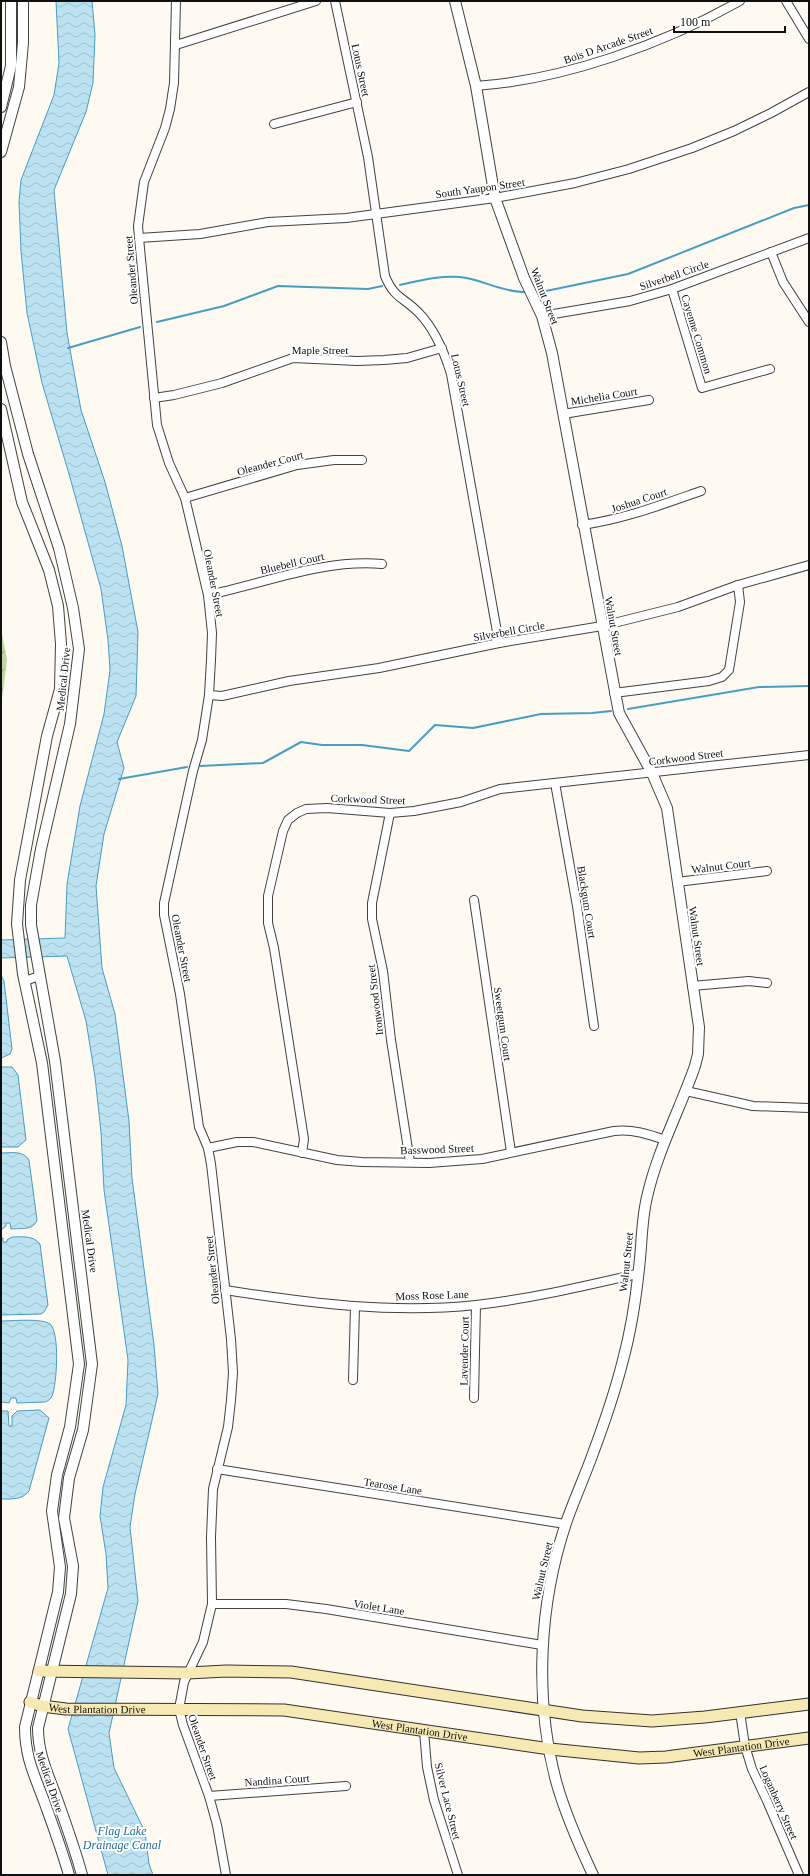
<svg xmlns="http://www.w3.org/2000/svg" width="810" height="1876" font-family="'Times New Roman',serif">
	<defs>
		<pattern id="forest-crowns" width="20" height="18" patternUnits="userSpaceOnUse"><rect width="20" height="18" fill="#bdd59f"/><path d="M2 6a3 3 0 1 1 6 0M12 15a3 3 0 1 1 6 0" fill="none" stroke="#a1b688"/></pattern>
		<pattern id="water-waves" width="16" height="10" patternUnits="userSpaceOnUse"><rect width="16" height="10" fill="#bce2f1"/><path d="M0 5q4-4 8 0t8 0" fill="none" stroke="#a0c1cd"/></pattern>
	</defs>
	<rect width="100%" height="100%" fill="#fefaf2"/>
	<!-- forest -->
	<polygon fill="url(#forest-crowns)" points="1,629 7,660 1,706"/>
	<!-- water -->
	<g fill="url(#water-waves)" stroke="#499dc1">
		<polygon points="56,1 92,1 95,35 93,83 86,112 54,190 67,333 81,410 105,482 122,546 138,632 136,696 117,742 124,768 104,834 96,886 102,968 115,1014 129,1121 132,1178 154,1345 158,1394 135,1494 130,1527 138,1601 109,1733 114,1768 145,1832 149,1864 153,1875 108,1875 68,1729 108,1588 106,1554 100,1516 103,1487 126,1405 128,1360 104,1190 101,1132 95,1077 86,1021 67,956 1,958 1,940 65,938 67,884 80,806 104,714 110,670 108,640 101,589 69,474 42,383 27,313 21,251 19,202 21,180 54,95 59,63"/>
		<polygon points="1,975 4,981 12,1049 10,1054 1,1058"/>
		<polygon points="1,1067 12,1067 18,1075 26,1140 18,1147 1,1147"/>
		<path d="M1 1153C11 1153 23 1150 29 1160L37 1220C33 1231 21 1228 11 1229L10 1223H6V1226L1 1230Z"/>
		<path d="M12 1237C22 1237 33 1235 40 1244L48 1305 44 1312 41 1314 1 1315V1238H3V1242H7V1240Z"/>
		<path d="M1 1321C12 1321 42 1318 50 1324 60 1332 57 1384 52 1396 51 1399 48 1401 45 1402L17 1403 16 1398H11L9 1403 1 1402Z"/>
		<path d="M40 1410 49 1418 29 1491C22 1500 12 1499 1 1499V1411H8L9 1426H12V1416L17 1411Z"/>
	</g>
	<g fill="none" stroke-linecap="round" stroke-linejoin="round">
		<!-- stream -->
		<g stroke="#499dc1" stroke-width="2">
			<path d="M400 285C421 280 445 274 467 278 486 282 504 292 524 292"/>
			<polyline points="541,292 628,274 794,208 809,205"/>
			<polyline points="157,322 224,306 278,286 368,289 382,286"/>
			<polyline points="68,348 140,327"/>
			<polyline points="628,709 759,687 809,686"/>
			<polyline points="200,766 263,763 301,742 322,745 362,745 409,751 435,725 473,728 541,714 592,713 611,711"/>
			<polyline points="119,779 187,767"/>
		</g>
		<defs>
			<g id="minor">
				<polyline points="176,1 174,83 170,109 165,128 144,182 138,226 139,238 157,425 169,463 185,498 208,595 212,633 211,660 209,695 202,740 193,771 164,903 164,915 180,994 199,1127 208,1148 211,1164 231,1339 233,1373 231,1400 228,1427 213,1489 211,1537 212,1604 203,1642 184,1682 179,1709 183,1725 209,1796 217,1825 226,1875"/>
				<path d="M335 1 368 157 385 276C394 298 403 297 418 312 435 329 444 351 451 374L499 643"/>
				<polyline points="786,1 809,39"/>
				<polyline points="176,45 316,1"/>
				<path d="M476 86C563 80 664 44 740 1"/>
				<polyline points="274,124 357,102"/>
				<polyline points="139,238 200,234 268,222 346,218 495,198 575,183 629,169 692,148 734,131 771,113 809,92"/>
				<polyline points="771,252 783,282 809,322"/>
				<polyline points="672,289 702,388 770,369"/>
				<polyline points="542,316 630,301 672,289 809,238"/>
				<polyline points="154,398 174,395 222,383 293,358 357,361 384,360 407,358 442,348"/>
				<polyline points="563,414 649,400"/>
				<polyline points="185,498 297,465 334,460 362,460"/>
				<path d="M582 525C624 519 661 505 701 491"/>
				<path d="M208 595C266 583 322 559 382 564"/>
				<polyline points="614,693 709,681 722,677 729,670 740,602 738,585"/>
				<polyline points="209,695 222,696 289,681 379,668 499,643 602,626 678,607 738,585 809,565"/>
				<polyline points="555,783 577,906 594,1026"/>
				<polyline points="390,813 372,903 372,919 383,971 391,1040 410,1162"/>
				<polyline points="677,882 767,871"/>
				<polyline points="474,900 511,1152"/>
				<polyline points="25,981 39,976"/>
				<polyline points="692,986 749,981 767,983"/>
				<polyline points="686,1091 753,1106 809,1108"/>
				<path d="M208 1148 237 1142H253L337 1160 362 1162 429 1163 482 1159 614 1131C633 1129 648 1134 665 1140"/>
				<polyline points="302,1153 304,1139 274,948 268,923 268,896 283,831 288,820 297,813 306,809 327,808 390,813 414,811 461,802 500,789 809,755"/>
				<path d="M225 1290C308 1303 392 1314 476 1305 530 1299 584 1286 637 1274"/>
				<polyline points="353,1380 355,1307"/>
				<polyline points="474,1398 476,1305"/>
				<polyline points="217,1469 565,1524"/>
				<polyline points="212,1604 286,1604 326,1609 542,1645"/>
				<polyline points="740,1712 745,1746 752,1769 767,1801 799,1875"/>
				<polyline points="424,1731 427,1767 434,1800 458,1875"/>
				<polyline points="209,1796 346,1786"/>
			</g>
			<g id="tertiary">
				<path d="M455 1 476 86 495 198 524 278 542 316 552 353 619 713 652 773 667 808 699 1027 698 1054 695 1066C680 1109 657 1152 647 1197 643 1214 642 1230 641 1247 638 1284 633 1323 623 1360 615 1392 604 1424 592 1456 584 1478 574 1500 566 1523 539 1604 534 1698 556 1781 565 1814 579 1845 593 1875"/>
				<polyline points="1,107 11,66 11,1"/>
				<polyline points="1,152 19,87 23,43 23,1"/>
				<path d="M1 342 5 366 28 454 59 548 73 608 79 649 70 724 41 849 31 905V925L55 1061 92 1364 83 1430 69 1478 64 1518 73 1566 71 1594 38 1728C38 1754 48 1774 57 1799 66 1824 75 1849 82 1875"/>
				<path d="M1 409 22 502 49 570 58 606 61 644 60 689 47 736 20 880 17 924 23 974 42 1063 79 1364 70 1427 57 1475 52 1511 60 1567 58 1592 25 1727C25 1757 34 1774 44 1801 53 1826 62 1850 69 1875"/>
			</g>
			<g id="secondary">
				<polyline points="39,1671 188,1673 226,1671 291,1672 582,1716 652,1721 705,1717 809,1704"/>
				<path id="s1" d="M30 1702 42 1706 66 1709 284 1710 550 1749 639 1758 666 1757 809 1738"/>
			</g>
		</defs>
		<!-- minor casing -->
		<use href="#minor" stroke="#424242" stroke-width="10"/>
		<!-- tertiary casing -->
		<use href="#tertiary" stroke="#424242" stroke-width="12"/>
		<!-- secondary casing -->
		<use href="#secondary" stroke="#313131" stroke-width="13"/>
		<!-- minor -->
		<use href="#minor" stroke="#fff" stroke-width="8"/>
		<!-- tertiary -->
		<use href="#tertiary" stroke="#fff" stroke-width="10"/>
		<!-- secondary -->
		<use href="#secondary" stroke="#f7e9b4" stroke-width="11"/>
	</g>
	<g text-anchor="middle" stroke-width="4" stroke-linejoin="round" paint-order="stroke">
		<!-- street labels -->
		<g font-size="11" fill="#0f0f0f" stroke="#fff">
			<text transform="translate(608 45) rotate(-19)" y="4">Bois D Arcade Street</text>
			<text transform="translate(361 70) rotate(78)" y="4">Lotus Street</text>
			<text transform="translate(480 188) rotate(-8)" y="4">South Yaupon Street</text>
			<text transform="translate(131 270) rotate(-95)" y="4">Oleander Street</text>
			<text transform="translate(674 275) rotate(-19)" y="4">Silverbell Circle</text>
			<text transform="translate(545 296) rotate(69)" y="4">Walnut Street</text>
			<text transform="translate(697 334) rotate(73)" y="4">Cayenne Common</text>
			<text x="320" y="354">Maple Street</text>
			<text transform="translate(461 380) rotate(77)" y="4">Lotus Street</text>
			<text transform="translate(604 396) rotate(-9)" y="4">Michelia Court</text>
			<text transform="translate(270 463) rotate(-15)" y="4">Oleander Court</text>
			<text transform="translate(639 500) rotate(-18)" y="4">Joshua Court</text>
			<text transform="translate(292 563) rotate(-13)" y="4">Bluebell Court</text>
			<text transform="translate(214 583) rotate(79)" y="4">Oleander Street</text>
			<text transform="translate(614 626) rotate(80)" y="4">Walnut Street</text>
			<text transform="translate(509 631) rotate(-10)" y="4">Silverbell Circle</text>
			<text transform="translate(63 679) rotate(-84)" y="4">Medical Drive</text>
			<text transform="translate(686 757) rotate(-7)" y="4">Corkwood Street</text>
			<text transform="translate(368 799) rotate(2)" y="4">Corkwood Street</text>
			<text transform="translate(721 866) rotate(-7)" y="4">Walnut Court</text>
			<text transform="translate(587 902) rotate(81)" y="4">Blackgum Court</text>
			<text transform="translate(697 936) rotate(82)" y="4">Walnut Street</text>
			<text transform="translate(182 948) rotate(79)" y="4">Oleander Street</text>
			<text transform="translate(375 1000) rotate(-97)" y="4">Ironwood Street</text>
			<text transform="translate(503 1024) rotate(82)" y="4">Sweetgum Court</text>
			<text transform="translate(437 1149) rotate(-2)" y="4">Basswood Street</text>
			<text transform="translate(90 1241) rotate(82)" y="4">Medical Drive</text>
			<text transform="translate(626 1262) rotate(-84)" y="4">Walnut Street</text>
			<text transform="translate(212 1270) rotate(-96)" y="4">Oleander Street</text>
			<text transform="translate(432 1295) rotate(-2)" y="4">Moss Rose Lane</text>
			<text transform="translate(464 1351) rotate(-89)" y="4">Lavender Court</text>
			<text transform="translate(393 1486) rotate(9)" y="4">Tearose Lane</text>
			<text transform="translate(542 1571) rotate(-77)" y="4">Walnut Street</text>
			<text transform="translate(379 1607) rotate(9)" y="4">Violet Lane</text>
			<text dy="4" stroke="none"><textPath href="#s1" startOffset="68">West Plantation Drive</textPath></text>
			<text dy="4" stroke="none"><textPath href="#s1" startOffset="392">West Plantation Drive</textPath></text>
			<text transform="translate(203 1747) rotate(71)" y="4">Oleander Street</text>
			<text dy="4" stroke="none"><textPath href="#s1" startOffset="716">West Plantation Drive</textPath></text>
			<text transform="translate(277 1780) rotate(-4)" y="4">Nandina Court</text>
			<text transform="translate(50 1782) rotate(71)" y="4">Medical Drive</text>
			<text transform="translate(448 1801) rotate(76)" y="4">Silver Lace Street</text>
			<text transform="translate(779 1802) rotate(66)" y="4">Loganberry Street</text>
		</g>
		<!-- water labels -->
		<g font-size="12" font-style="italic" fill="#246f96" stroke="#fff">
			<text x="122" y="1835">Flag Lake<tspan x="122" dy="14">Drainage Canal</tspan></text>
		</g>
	</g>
	<!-- border -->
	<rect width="810" height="1876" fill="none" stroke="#0f0f0f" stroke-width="4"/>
	<!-- scale -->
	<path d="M674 26v6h111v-6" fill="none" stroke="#0f0f0f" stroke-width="2"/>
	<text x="680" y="26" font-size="12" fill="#0f0f0f" stroke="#ffffff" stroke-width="3" paint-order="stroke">100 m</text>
</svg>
